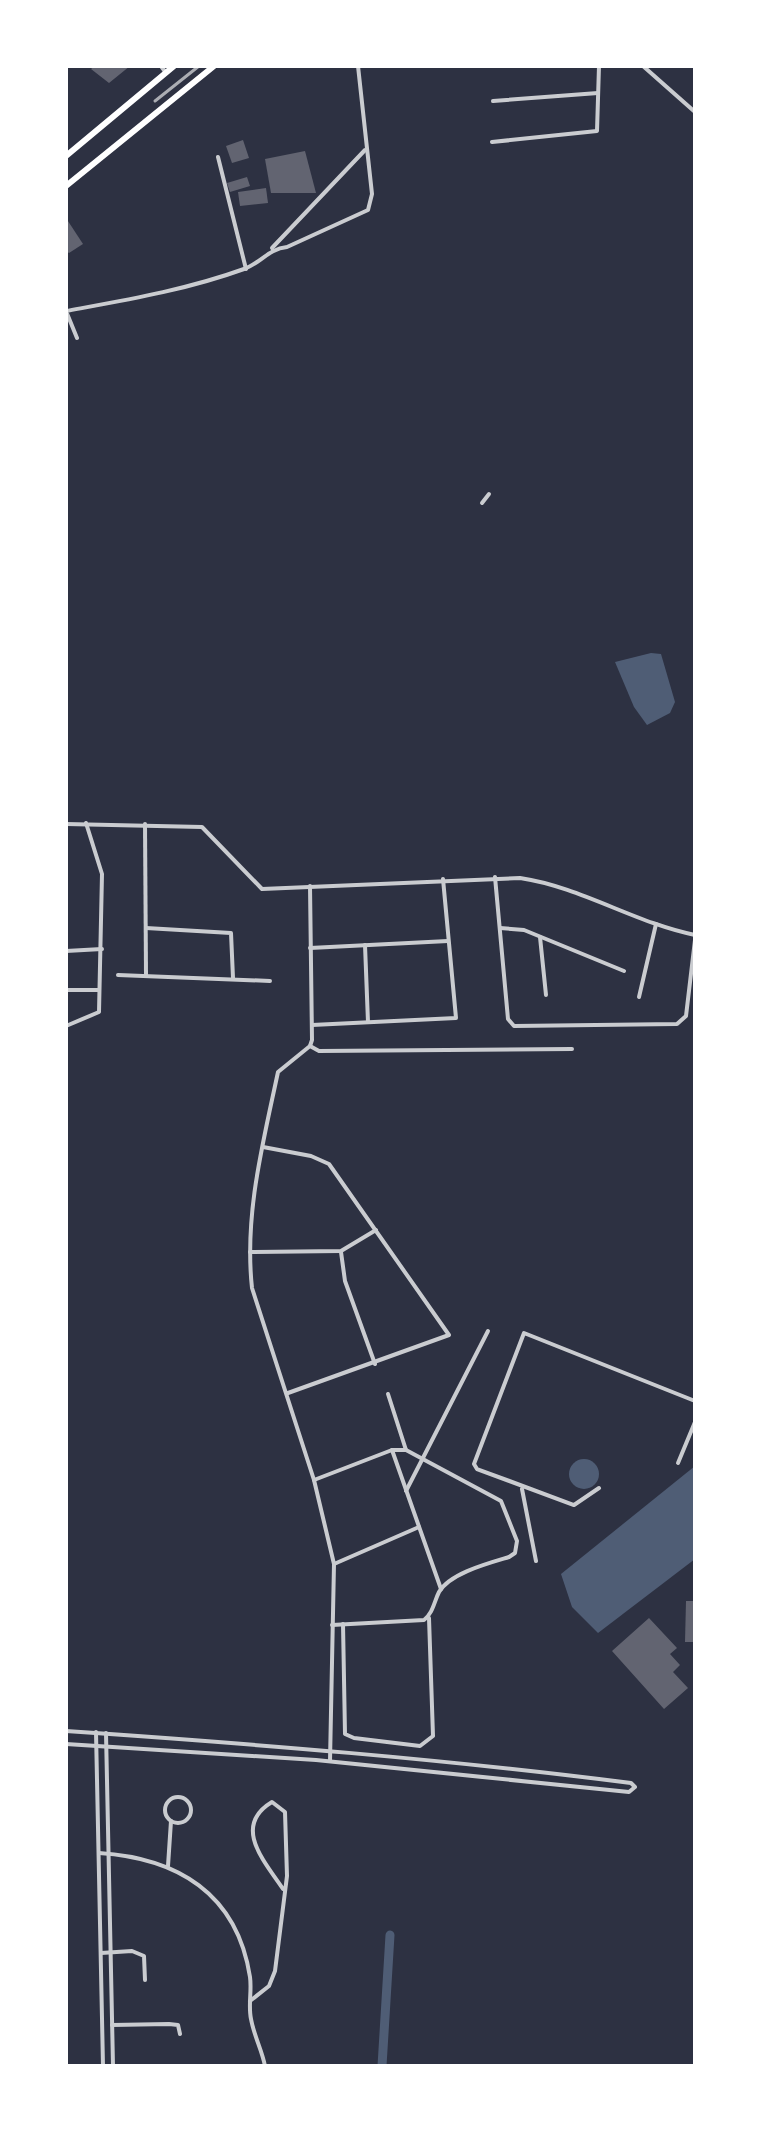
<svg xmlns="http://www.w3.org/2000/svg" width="761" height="2132" font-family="Raleway,sans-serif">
	<rect width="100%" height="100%" fill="#2d3142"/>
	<!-- water -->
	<g fill="#4f5d75">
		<polygon points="651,653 661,654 675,702 670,713 647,725 634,707 615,662"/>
		<circle cx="584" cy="1474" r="15"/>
		<polygon points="695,1466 695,1559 598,1633 572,1607 561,1574"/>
	</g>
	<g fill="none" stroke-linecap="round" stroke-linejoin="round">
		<!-- canal -->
		<polyline stroke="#4f5d75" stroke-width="9" points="382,2066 390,1935"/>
	</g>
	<!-- building -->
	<g fill="#626471">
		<polygon points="95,66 130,66 109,83 91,69"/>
		<polygon points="243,140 249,158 232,163 226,146"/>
		<polygon points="305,151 316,193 271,193 265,159"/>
		<polygon points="247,177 250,186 230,192 227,183"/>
		<polygon points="266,188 268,203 240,206 238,192"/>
		<polygon points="66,218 83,244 69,253 66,251"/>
		<polygon points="686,1601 695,1601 695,1642 685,1642"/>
		<polygon points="649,1618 677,1648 670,1654 680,1665 673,1672 688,1688 664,1709 612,1651"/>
	</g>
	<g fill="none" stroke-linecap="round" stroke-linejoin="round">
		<!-- minor -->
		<g stroke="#caccd0" stroke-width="4">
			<polyline points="161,66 166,73"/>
			<polyline points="493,101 598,93"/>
			<polyline points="492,142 597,131 599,66"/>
			<polyline points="218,157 246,269"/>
			<polyline points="272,248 365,150"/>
			<path d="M77 338 66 311C126 300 186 290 244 269 261 263 268 249 287 247L368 210 372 194 358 66"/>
			<polyline points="482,503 489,494"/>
			<polyline points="145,824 146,975"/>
			<polyline points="495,877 508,1019 514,1026 677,1024 686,1016 695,940"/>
			<path d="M310 886 312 1040 310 1046 278 1072C263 1143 244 1215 252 1288L314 1480 334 1564 330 1761"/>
			<polyline points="146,928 231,933 233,978"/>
			<polyline points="500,928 524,930 624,971"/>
			<polyline points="540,937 546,995"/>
			<polyline points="365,945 368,1022"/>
			<polyline points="310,948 448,941"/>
			<polyline points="66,951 102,949"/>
			<polyline points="118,975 270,981"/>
			<polyline points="66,990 99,990"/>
			<polyline points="639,997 656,924"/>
			<polyline points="312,1025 456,1018 443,879"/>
			<polyline points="66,1026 99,1012 102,874 86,823"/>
			<polyline points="310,1046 319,1051 572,1049"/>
			<polyline points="263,1147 311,1156 329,1164 449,1335 288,1393"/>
			<polyline points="250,1252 341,1251 376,1230"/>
			<polyline points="341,1252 345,1281 375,1364"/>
			<polyline points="388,1394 406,1450"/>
			<polyline points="392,1450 441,1589"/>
			<polyline points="678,1463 695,1422"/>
			<path d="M314 1480 392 1450H406L501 1501 517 1541 515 1553 509 1557C489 1563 450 1573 439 1592 434 1602 433 1613 424 1620L332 1625"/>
			<polyline points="599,1488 574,1505 477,1469 474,1464 524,1333 695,1401"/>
			<polyline points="522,1489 536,1561"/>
			<polyline points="406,1491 488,1331"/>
			<polyline points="334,1564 419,1527"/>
			<polyline points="343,1624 345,1734 354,1738 420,1746 433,1736 429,1618"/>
			<polyline points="96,1732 103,2066"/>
			<polyline points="106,1733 113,2066"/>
			<circle cx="178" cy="1810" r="13"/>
			<path d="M99 1853C177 1858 237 1893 250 1977 252 1991 248 2005 251 2019 254 2036 262 2050 265 2066"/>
			<polyline points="168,1866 171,1821"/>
			<polyline points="101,1953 132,1951 144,1956 145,1980"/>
			<path d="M250 2001 269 1986 275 1971 287 1876 285 1812 272 1802C232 1826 264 1861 283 1889"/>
			<polyline points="112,2025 169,2024 178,2025 180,2034"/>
		</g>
		<!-- tertiary -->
		<g stroke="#caccd0" stroke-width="4">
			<polyline points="643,66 695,112"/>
			<path d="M66 824 202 827 262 889 520 878C581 887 635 923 695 935"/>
			<path d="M66 1731C255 1744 443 1759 631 1783L635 1787 629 1792 316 1760 66 1744"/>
		</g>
		<!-- trunk -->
		<g stroke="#fff" stroke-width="6">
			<polyline points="66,156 174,66"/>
			<polyline points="66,186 214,66"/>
		</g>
		<!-- rail -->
		<polyline stroke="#abadb3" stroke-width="3" points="155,101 199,66"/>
	</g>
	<!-- border -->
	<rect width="761" height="2132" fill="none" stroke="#ffffff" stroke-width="136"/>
</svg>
